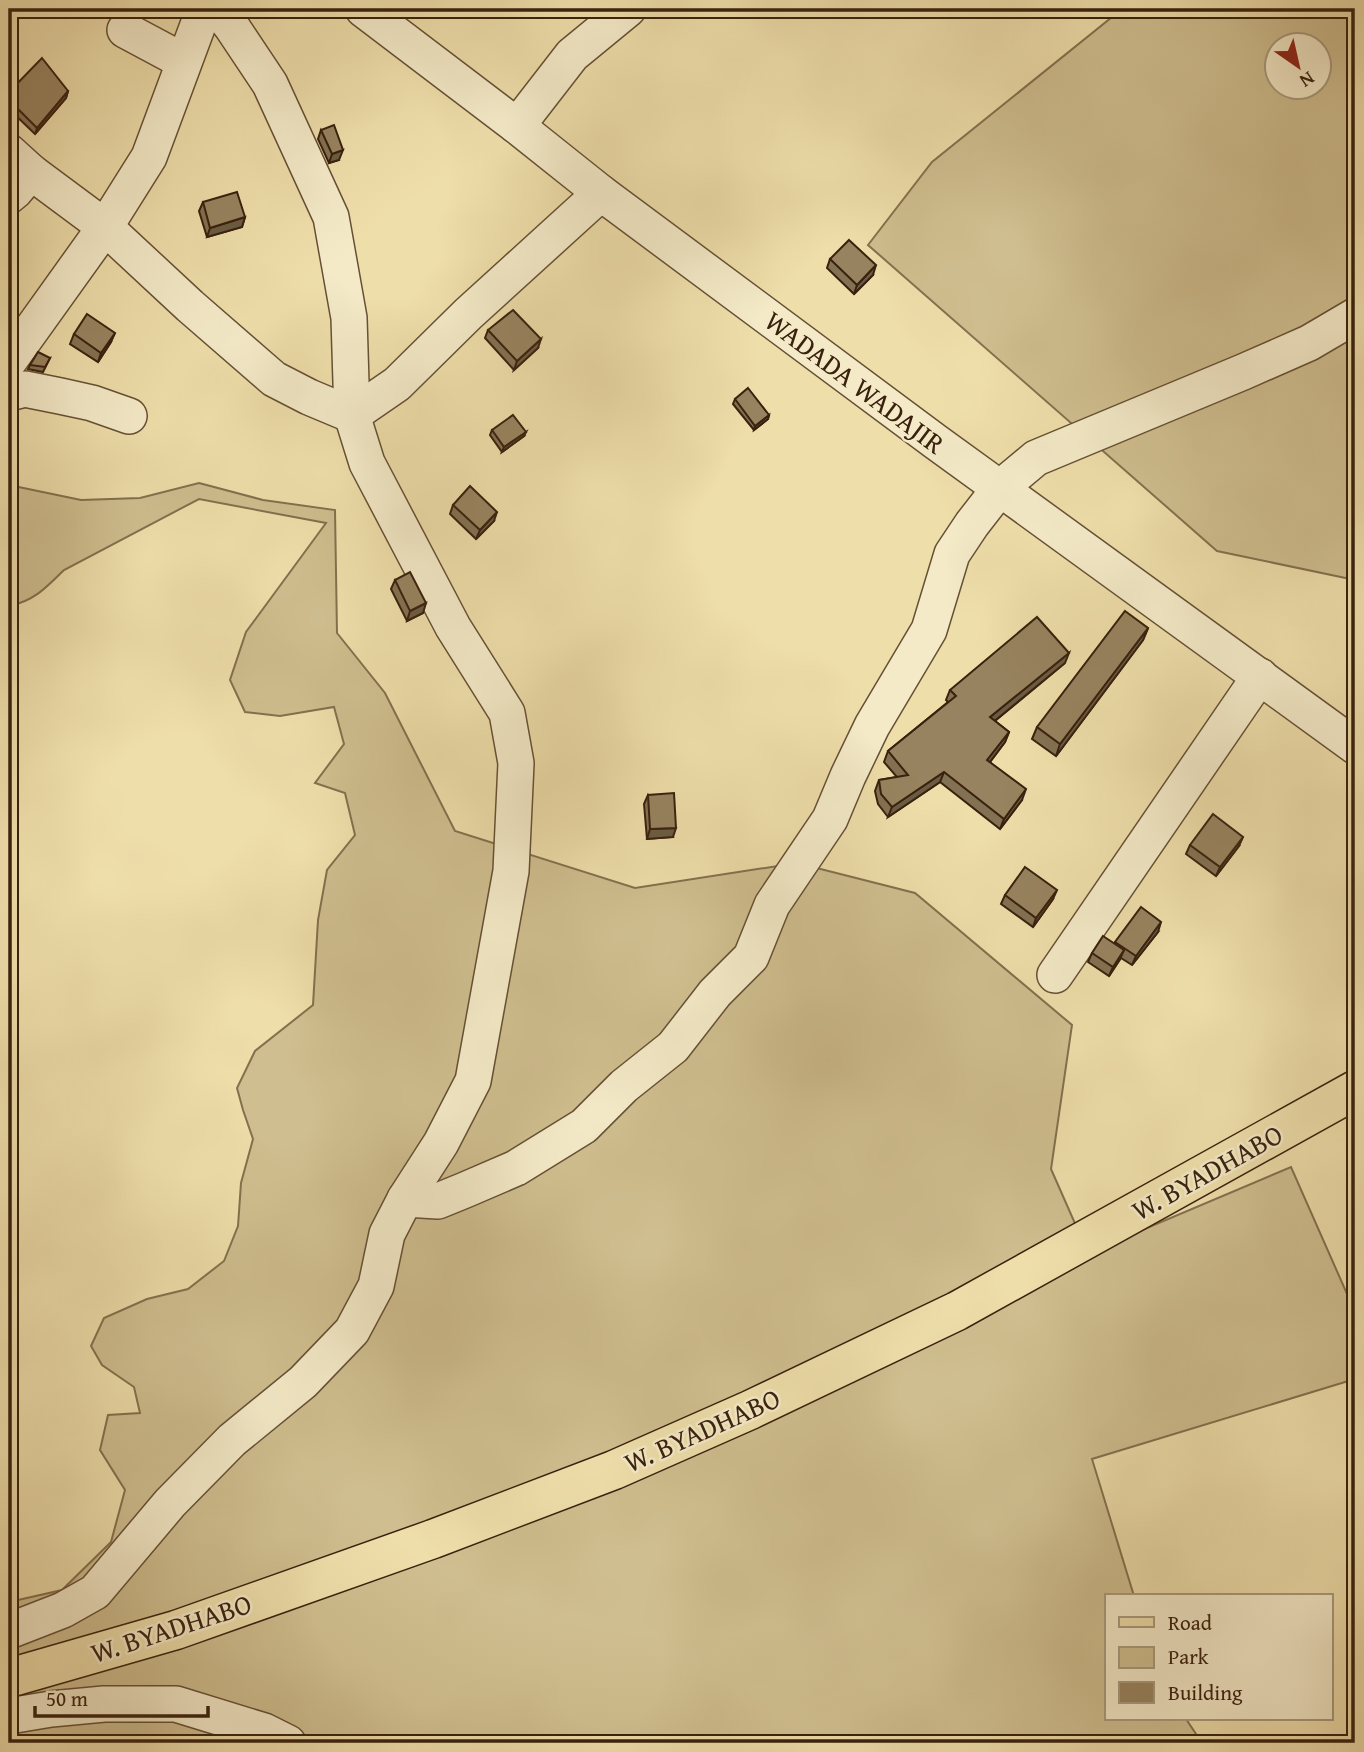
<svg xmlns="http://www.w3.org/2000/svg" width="1364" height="1752" font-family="'Gentium Book Plus',serif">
	<rect width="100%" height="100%" fill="#eedeaa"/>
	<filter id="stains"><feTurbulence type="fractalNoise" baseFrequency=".00286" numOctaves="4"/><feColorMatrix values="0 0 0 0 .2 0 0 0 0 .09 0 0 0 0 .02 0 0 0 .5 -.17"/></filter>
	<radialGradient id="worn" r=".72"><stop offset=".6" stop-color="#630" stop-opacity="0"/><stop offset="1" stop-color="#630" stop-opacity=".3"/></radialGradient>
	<!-- green -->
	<g fill="#cfbe8f" stroke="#84704e" stroke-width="2" fill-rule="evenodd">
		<path d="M1122 9H1355V580L1217 551 868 245 932 162ZM1276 46H1318V88H1276Z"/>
		<path d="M199 483 263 500 335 510 337 633 385 693 455 831 635 888 797 863 915 893 1072 1025 1051 1169 1088 1253 1291 1167 1355 1312V1379L1092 1459 1134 1596H1107V1719H1186L1202 1743H9V1602L62 1590 111 1542 125 1490 100 1450 108 1415 140 1413 134 1387 102 1365 91 1346 104 1318 147 1299 188 1289 224 1261 238 1226 241 1183 253 1139 243 1110 237 1088 255 1051 313 1005 318 920 327 870 355 835 345 793 315 783 344 744 334 707 280 716 245 712 230 680 246 632 326 523 199 499 64 570C47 587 34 601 9 606V485L81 500 140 498Z"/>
	</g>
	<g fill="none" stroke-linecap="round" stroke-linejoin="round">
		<defs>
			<g id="minor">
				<polyline points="363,9 517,126 601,193 936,442 1355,746"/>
				<polyline points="125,30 183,61"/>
				<polyline points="517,126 572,55 628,9"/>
				<polyline points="9,152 31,172 105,227 190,306 274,379 309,397 352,415 397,384 468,314 601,193"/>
				<polyline points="9,196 15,191 31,172"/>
				<polyline points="9,361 105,227 149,157 204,9"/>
				<polyline points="9,393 25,389 60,396 92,403 129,416"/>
				<polyline points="1055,975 1260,676"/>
				<polyline points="405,1199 438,1201 465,1190 516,1168 584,1126 624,1086 673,1047 715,993 751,957 772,905 830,819 848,776 872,726 929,630 952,554 972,524 1000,488 1036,458 1243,372 1309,343 1355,316"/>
				<polyline points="9,1631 63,1610 95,1592 170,1503 232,1440 303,1382 352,1331 376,1286 387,1234 405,1199 441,1143 473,1081 511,871 516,763 507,713 453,627 367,463 352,415 349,318 331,217 270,84 232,27 218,9"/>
				<polyline points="9,1716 51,1709 104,1704 176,1704 264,1731 288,1743"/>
			</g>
			<polyline id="major" points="9,1678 176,1630 433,1539 614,1470 750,1410 957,1311 1355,1090"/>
		</defs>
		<!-- minor casing -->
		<use href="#minor" stroke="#665035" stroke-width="38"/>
		<!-- major casing -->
		<use href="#major" stroke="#39210e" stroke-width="41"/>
		<!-- minor -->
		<use href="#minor" stroke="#f4eac8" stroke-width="35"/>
		<!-- major -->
		<use href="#major" stroke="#eedeaa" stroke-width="38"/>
	</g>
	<!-- wall -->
	<g fill="#827152" stroke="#39210e" stroke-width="2">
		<polygon points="68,91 66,98 35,134 9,109 9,92"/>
		<polygon points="321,130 339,160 329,163 318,139"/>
		<polygon points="203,202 245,217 242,227 207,237 199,211"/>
		<polygon points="830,259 873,275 854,294 827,268"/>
		<polygon points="488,330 538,348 514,370 485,338"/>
		<polygon points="74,334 111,342 98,362 70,344"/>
		<polygon points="50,358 43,372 28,369 30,365"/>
		<polygon points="735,399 769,415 768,419 754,430 733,404"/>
		<polygon points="492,430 524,436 502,452 490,435"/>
		<polygon points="453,505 494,521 476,539 450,514"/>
		<polygon points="395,580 423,613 407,621 391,589"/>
		<polygon points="1148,628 1143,640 1056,756 1032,739 1037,727"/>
		<polygon points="1065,663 995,721 1009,732 1005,742 990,762 1022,800 1000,829 940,782 888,817 878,804 875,791 879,780 897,777 884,762 888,751 948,702 946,700 950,690"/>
		<polygon points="648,795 673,837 647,839 644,804"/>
		<polygon points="1190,845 1239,846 1216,876 1186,854"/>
		<polygon points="1005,895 1053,899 1033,927 1001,904"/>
		<polygon points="1158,932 1132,965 1121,958 1109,976 1088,962 1092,953 1115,944 1115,942"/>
	</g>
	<!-- shaded-wall -->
	<g fill="#6a5c42" stroke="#39210e" stroke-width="2">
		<polygon points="68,91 66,98 35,134 37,128"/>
		<polygon points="343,150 339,160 329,163 332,154"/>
		<polygon points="245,217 242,227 207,237 210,228"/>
		<polygon points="876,265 873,275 854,294 857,285"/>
		<polygon points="115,333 111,342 98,362 101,353"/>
		<polygon points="541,339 538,348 514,370 517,361"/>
		<polygon points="769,415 768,419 754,430 755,426"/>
		<polygon points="526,432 524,436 502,452 504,447"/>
		<polygon points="497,512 494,521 476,539 480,530"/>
		<polygon points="426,603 423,613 407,621 410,611"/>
		<polygon points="1148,628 1143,640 1056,756 1060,744"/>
		<polygon points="1069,653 1065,663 986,728 990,717"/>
		<polygon points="1009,732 1005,742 984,770 987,760"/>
		<polygon points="944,772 940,782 888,817 892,807"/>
		<polygon points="1026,789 1022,800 1000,829 1004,819"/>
		<polygon points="676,828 673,837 647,839 650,829"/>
		<polygon points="1243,837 1239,846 1216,876 1220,867"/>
		<polygon points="1057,890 1053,899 1033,927 1036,918"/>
		<polygon points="1161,922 1158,932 1132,965 1136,956"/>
		<polygon points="1124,950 1120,959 1109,976 1113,967"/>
	</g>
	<!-- building -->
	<g fill="#97835f" stroke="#39210e" stroke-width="2">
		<polygon points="42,58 68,91 37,128 9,100 9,92"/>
		<polygon points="334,125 343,150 332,154 321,130"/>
		<polygon points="237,192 245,217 210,228 203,202"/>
		<polygon points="849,240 876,265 857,285 830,259"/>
		<polygon points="513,310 541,339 517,361 488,330"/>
		<polygon points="87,314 115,333 101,353 74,334"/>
		<polygon points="38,352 50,358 45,367 30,365"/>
		<polygon points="748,388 769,415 755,426 735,399"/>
		<polygon points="513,415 526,432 504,447 492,430"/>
		<polygon points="470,486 497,512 480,530 453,505"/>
		<polygon points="410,572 426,603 410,611 395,580"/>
		<polygon points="1125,611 1148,628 1060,744 1037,727"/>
		<polygon points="1037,617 1069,653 990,717 1009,732 987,760 1026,789 1004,819 944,772 892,807 881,794 879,780 908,775 888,751 956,696 950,690"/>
		<polygon points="674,793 676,828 650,829 648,795"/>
		<polygon points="1213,814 1243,837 1220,867 1190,845"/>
		<polygon points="1025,867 1057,890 1036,918 1005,895"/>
		<polygon points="1141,907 1161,922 1136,956 1115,942"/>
		<polygon points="1103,936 1124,950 1113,967 1092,953"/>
	</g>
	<g text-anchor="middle" stroke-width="5" stroke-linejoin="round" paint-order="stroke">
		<!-- street labels -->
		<g font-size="28" fill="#39210e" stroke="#f4eac8">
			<text transform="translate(855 382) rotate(37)" y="10">WADADA WADAJIR</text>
			<text transform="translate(1207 1172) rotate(-29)" y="10">W. BYADHABO</text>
			<text transform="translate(702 1430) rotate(-24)" y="10">W. BYADHABO</text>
			<text transform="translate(171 1628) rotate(-18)" y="10">W. BYADHABO</text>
		</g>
	</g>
	<!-- margin -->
	<rect width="1364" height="1752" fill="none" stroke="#eedeaa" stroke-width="35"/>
	<rect x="10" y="10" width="1343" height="1731" fill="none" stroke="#39210e" stroke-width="3.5"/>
	<rect x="18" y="18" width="1329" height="1717" fill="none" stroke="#39210e" stroke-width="2"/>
	<!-- legend -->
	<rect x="1105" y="1594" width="228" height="126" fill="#f4eac8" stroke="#a99a7e" stroke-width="2"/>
	<rect x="1119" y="1617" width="35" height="10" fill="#eedeaa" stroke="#a99a7e" stroke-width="2"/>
	<text x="1168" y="1630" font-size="21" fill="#39210e">Road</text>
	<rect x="1119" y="1647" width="35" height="21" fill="#cfbe8f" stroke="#a99a7e" stroke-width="2"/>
	<text x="1168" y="1664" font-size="21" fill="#39210e">Park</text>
	<rect x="1119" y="1682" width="35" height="21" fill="#97835f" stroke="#a99a7e" stroke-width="2"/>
	<text x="1168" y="1700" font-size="21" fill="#39210e">Building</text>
	<!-- north arrow -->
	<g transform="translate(1298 66) rotate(146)"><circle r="33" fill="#f4eac8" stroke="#a99a7e" stroke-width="2"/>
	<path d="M0-5L12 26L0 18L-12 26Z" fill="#8f2418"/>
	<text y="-10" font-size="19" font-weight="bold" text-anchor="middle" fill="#39210e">N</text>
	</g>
	<!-- scale -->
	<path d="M35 1706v10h173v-10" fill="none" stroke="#39210e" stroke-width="3.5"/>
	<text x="46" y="1706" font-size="21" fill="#39210e" stroke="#f4eac8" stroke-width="5" paint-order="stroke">50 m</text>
	<rect width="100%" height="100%" filter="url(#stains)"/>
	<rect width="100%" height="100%" fill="url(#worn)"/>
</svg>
